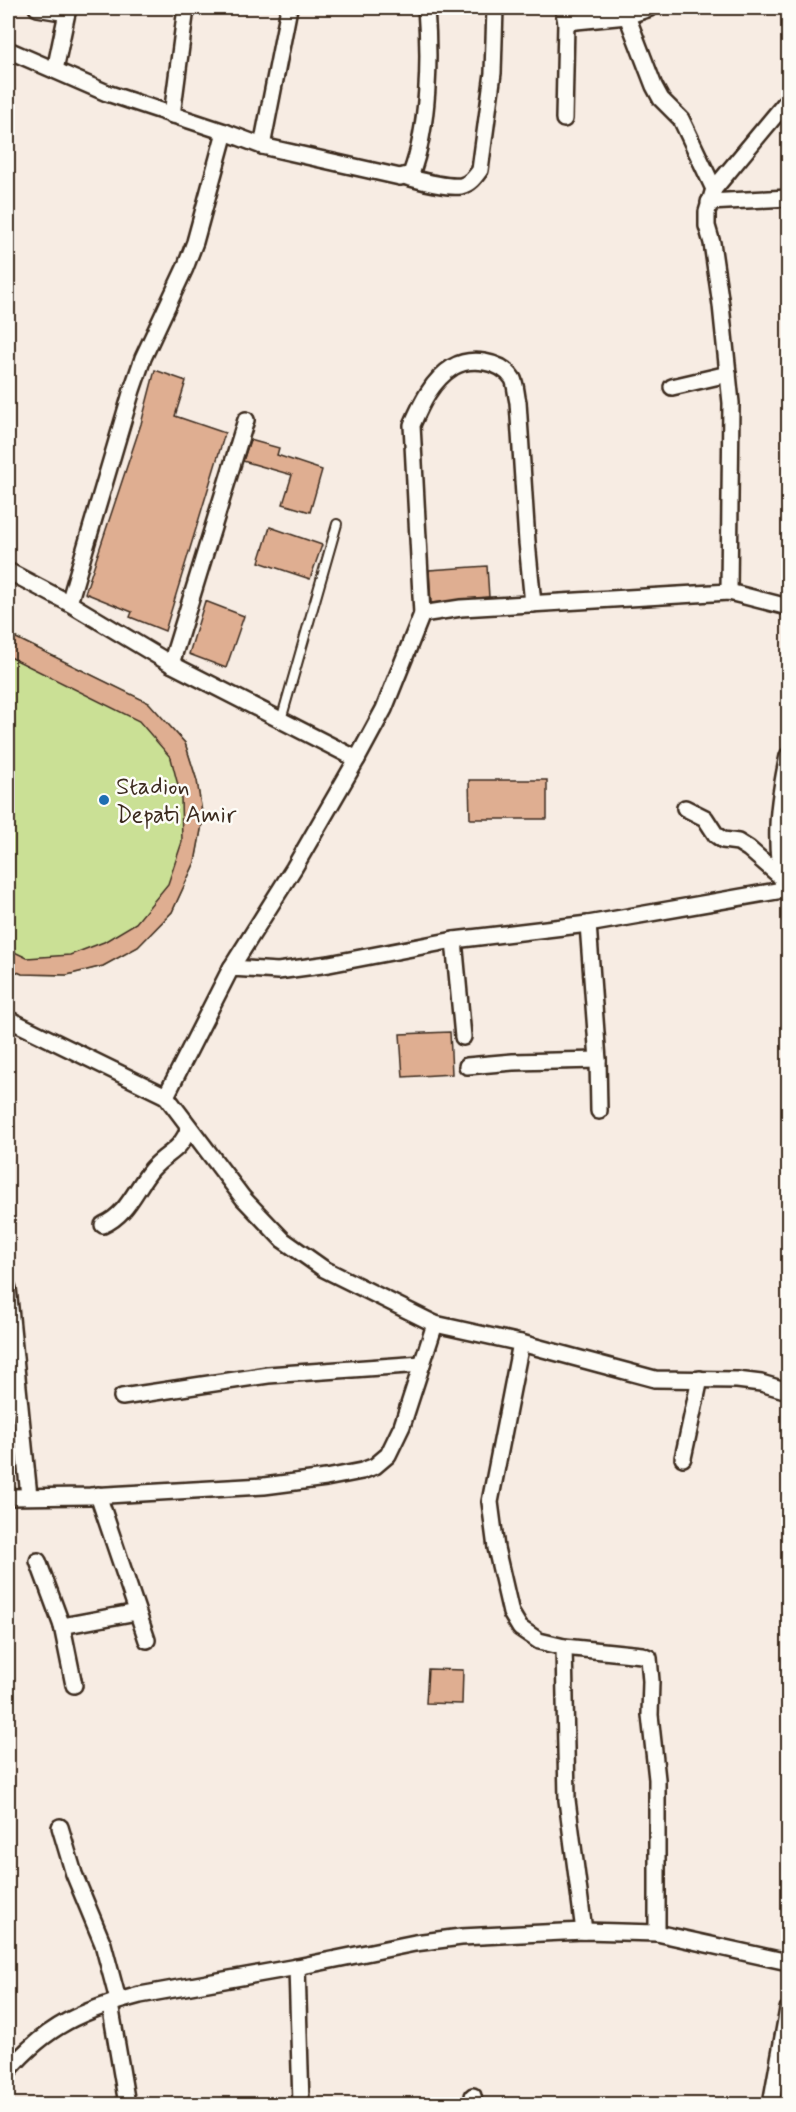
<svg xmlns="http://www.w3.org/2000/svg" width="796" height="2112" font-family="Mynerve,sans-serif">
	<rect width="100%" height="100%" fill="#f7ece3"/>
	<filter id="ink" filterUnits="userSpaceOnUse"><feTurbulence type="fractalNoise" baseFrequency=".0167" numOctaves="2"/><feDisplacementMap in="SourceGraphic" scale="12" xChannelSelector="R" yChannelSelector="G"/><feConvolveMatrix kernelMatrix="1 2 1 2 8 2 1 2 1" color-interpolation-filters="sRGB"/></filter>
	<g filter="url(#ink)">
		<!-- green -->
		<polygon fill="#cae095" stroke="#82855a" stroke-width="1.5" points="8,634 149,703 185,743 197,781 203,819 195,862 172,912 138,947 103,966 67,975 22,974 8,968"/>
		<!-- building -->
		<g fill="#dfae91" stroke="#3b2a1e" stroke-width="1.5">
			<polygon points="155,370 186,381 175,416 225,433 165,631 130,617 132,612 85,593 141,424"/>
			<polygon points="250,440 279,448 277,455 322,470 310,512 283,504 292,475 243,461"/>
			<polygon points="270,527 322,545 310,579 259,562"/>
			<polygon points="487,566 489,597 431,603 429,570"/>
			<polygon points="205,601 244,616 226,668 189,654"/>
			<polygon points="8,634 149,703 185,743 197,781 203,819 195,862 172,912 138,947 103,966 67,975 22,974 8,968 8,949 27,958 70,955 104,942 136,923 168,884 182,842 181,797 171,758 139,721 8,656"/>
			<polygon points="469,780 547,780 547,819 470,819"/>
			<polygon points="450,1032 452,1074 403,1077 400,1034"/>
			<polygon points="428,1669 463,1670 462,1704 426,1703"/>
		</g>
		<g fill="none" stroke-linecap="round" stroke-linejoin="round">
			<defs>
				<polyline id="lane" points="281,720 337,524"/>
				<g id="street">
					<polyline points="37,8 67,13"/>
					<polyline points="563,8 566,22 627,16 650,8"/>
					<polyline points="627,16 654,86 661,99 681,119 714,189"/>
					<path d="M8 50 107 93 225 132 262 146 400 177 411 174C429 127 430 57 426 8"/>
					<polyline points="55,70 68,8"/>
					<polyline points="172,115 186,8"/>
					<polyline points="564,119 566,22"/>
					<polyline points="262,146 289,8"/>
					<path d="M407 177C422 181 446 188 461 186 470 184 475 177 480 170L493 73 495 8"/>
					<polyline points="709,202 788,198"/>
					<polyline points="672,387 728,374"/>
					<polyline points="8,571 69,603 171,664 357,759 294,868 231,968"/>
					<polyline points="729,592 731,403 721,305 712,243 707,226 707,212 714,189 788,100"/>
					<polyline points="69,603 132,390 143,358 185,268 195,242 225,132"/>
					<polyline points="422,614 461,608 729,592 788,607"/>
					<polyline points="171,664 246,420"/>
					<path d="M357 759 384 709 422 614 412 425C421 404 432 380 453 367 470 357 501 360 513 379 516 385 516 395 518 402L527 542 533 604"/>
					<polyline points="685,808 705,818 716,835 723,840 738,842 749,849 781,877"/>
					<path d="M784 890C773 842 778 803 788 756"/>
					<polyline points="588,924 598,1060 599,1111"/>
					<polyline points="454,940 463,1037"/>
					<polyline points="8,1019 166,1096 231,968 278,971 329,964 454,940 588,924 788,889"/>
					<polyline points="467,1066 513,1062 598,1060"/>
					<polyline points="166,1096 243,1198 283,1240 324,1269 435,1324 521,1343 655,1379 737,1380 761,1383 788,1391"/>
					<path d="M103 1225C128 1214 135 1189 152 1169 167 1152 180 1152 189 1128"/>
					<polyline points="8,1288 29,1496"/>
					<polyline points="521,1343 490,1502 496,1548 511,1613 520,1628 539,1641 564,1647 642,1655 649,1658 651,1681 650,1715 657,1779 657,1933"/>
					<polyline points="122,1397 268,1375 422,1364"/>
					<polyline points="683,1458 700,1379"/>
					<polyline points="98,1495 147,1640"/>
					<polyline points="8,1497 90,1496 264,1486 326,1478 362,1471 375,1466 388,1455 402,1426 435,1324"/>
					<polyline points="38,1561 62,1626 137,1612"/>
					<polyline points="62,1626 74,1685"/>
					<polyline points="564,1647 567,1800 584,1931"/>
					<polyline points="60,1827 74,1874 103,1944 118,2000"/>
					<polyline points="297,1967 301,2104"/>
					<polyline points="110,2004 127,2104"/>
					<path d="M8 2071C47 2025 83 2010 140 1995L297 1967 415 1943 461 1937 584 1931 657 1933 788 1962"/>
					<polyline points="473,2096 474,2104"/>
					<polyline points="771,2104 788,2009"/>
				</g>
			</defs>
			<!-- lane casing -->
			<use href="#lane" stroke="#3b2a1e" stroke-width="12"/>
			<!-- street casing -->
			<use href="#street" stroke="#3b2a1e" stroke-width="20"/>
			<!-- lane -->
			<use href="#lane" stroke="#fdfcf7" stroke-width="8"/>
			<!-- street -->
			<use href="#street" stroke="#fdfcf7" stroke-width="15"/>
		</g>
	</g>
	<!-- markers -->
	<circle fill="#1f6fb2" stroke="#fdfcf7" stroke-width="2" cx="104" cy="800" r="6"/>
	<g text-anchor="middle" stroke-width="5" stroke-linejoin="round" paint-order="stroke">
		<!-- poi labels -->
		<g font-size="24" fill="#3b2a1e" stroke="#fdfcf7" text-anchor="start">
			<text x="116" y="794">Stadion<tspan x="116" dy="28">Depati Amir</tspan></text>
		</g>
	</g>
	<!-- margin -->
	<rect width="796" height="2112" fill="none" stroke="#fdfcf7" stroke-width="30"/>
	<rect x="15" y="15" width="766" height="2082" fill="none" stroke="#3b2a1e" stroke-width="2" filter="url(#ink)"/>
</svg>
